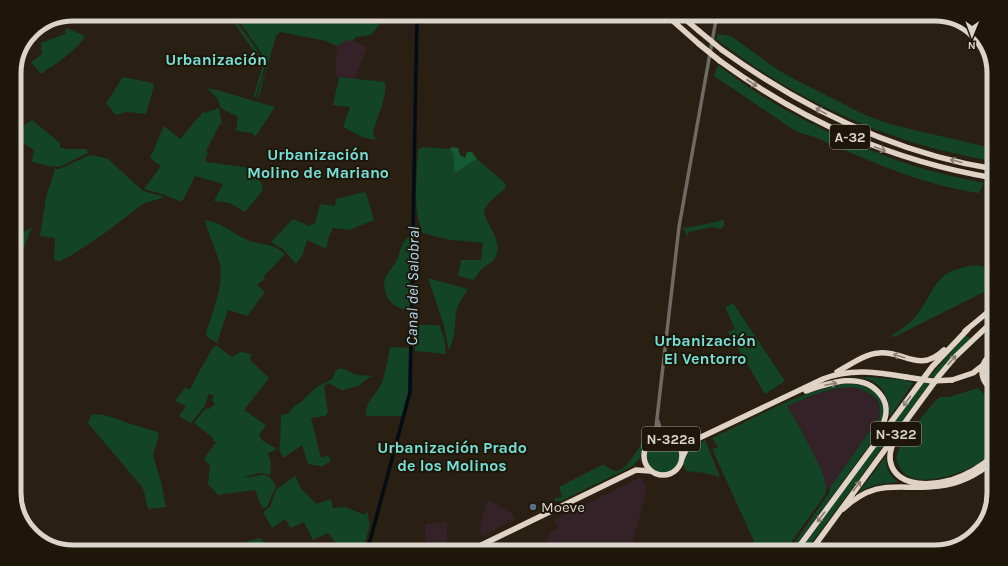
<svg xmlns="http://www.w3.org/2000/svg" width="1008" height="566" font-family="Karla,sans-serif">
	<rect width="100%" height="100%" fill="#291f13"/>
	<!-- industrial -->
	<g fill="#352228">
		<polygon points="347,39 367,47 355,78 335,77 337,46"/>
		<polygon points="846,387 864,390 872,395 878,402 880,417 830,487 826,490 825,482 799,426 787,406 817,394"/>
		<polygon points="641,477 647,489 630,552 540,552 542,551 546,552 549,533 558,528 554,520"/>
		<polygon points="488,499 511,513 516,519 481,537 480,525"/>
		<polygon points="447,522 447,552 411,552 411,550 426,549 425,524"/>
	</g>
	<!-- green -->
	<g fill="#134426">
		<path d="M239 14H389L371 35 356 37 352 41 347 40 337 46 326 41 280 32 276 36 258 100C256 89 266 78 266 66 266 56 243 28 237 18V15Z"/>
		<path d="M232 17 235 19C241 29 264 56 264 66 264 76 258 87 256 96L253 98 263 65 231 18Z"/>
		<path d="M66 28 85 36C78 50 54 65 41 74L31 62 42 54 41 43 65 34Z"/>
		<path d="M718 34 731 36 778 70 798 81 865 115 890 124 914 130 984 146 989 149 994 150V161C892 145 798 102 716 39Z"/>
		<path d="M718 65C778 112 854 148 927 170 946 175 965 179 984 183L979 193C921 185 865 159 812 136L803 134 794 130 714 76Z"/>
		<polygon points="123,77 152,83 154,86 146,114 127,112 116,115 106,103"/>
		<path d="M339 77 385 82C387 101 376 117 373 134L376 140 364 138 343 127 350 107 333 105Z"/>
		<polygon points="207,88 217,90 275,107 255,137 252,133 236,131 238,117 221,108 217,98"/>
		<polygon points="219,108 222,124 220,124 206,151 208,153 205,160 207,162 251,168 256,171 259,176 263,190 245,212 230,203 214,201 223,184 195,176 182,202 162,194 144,189 161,166 150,158 164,126 180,139 203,112 205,113"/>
		<polygon points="32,120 60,143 60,147 66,149 87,149 88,153 59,167 48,166 32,162 34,150 26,145 14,133 14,131"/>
		<path d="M422 147 450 149 452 151C454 158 454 164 454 171L457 172 477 159 505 183 506 186C501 195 489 199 485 209 480 220 506 239 495 258 493 263 487 264 483 268 479 271 477 276 474 280L458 276 461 260H481L483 243C462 241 442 240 423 233 412 210 417 176 418 150Z"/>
		<polygon points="90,155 101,157 108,159 143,191 165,197 145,203 140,206 105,233 72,255 60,261 54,260 55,238 40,236 46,197 55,169 59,169"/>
		<polygon points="364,192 366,193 374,220 349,230 333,228 329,236 326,249 307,240 303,254 296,264 283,249 271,242 293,219 309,226 315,223 320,204 335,206 336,199"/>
		<path d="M205 220C223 222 232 234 248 240 260 245 275 243 285 254L264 276 265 278 257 285 265 292 247 316 228 310 217 343 207 337 206 333C213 309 225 285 219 261 215 247 208 234 205 220Z"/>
		<polygon points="724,220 724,226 720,229 712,227 689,232 688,234 688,237 682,226 686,228"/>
		<polygon points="32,227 23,251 14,247 14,238"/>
		<path d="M410 236V313C405 310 400 308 396 306 387 302 382 287 385 278 388 272 394 266 397 260 400 251 402 240 410 236Z"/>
		<path d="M977 265 994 269V287L894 337 891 336C900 330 909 324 916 316 938 287 933 270 977 265Z"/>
		<polygon points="428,278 468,289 459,303 456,312 454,336 449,351 444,326"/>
		<polygon points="733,303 785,381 765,394 728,332 735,329 725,307"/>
		<polygon points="415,325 439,325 444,337 446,354 415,351"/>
		<polygon points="965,336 971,338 956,353 935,377 929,377"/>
		<path d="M214 346H217L232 357 240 352 252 354 250 360 269 378 244 410 266 425 259 435 263 441 277 449 268 453 271 464 270 475 259 473 244 477C258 479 266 467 276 486L267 507 262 508 255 490 218 495 208 484 210 466 204 459 216 442 212 440 213 438 194 423 206 408 209 409 215 404 212 400 214 396 209 394 204 407 191 423 179 416 186 406 175 401 185 388 190 389 200 370Z"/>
		<path d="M390 347 409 348 408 393 402 416H366C365 404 373 397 379 388 385 378 388 358 390 347Z"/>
		<path d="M341 368 357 375 374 376 370 377 358 386 344 390H341L328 383 324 386 328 412 326 416 311 418 321 458 328 455 331 461 321 467C317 464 312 466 308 464L302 445 283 458 279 448 280 447 281 415 289 413 293 407 301 402 318 386 329 381 332 379 336 370Z"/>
		<path d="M870 377 904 380 913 383 890 417C889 400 885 384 866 379 860 377 853 378 847 378Z"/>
		<polygon points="923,383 930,383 805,552 798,552"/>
		<path d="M844 384C851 384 858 384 865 386 880 391 887 407 882 421 880 429 875 436 871 443L791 552H788L829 493 830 487 880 417C879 412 880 405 878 401 876 398 872 395 869 393 846 378 809 397 787 406L799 426 821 469 825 482 826 491 825 495 784 552H759L712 449 718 447 712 438C755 418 797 392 844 384Z"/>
		<path d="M978 388 985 395 994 399V450C988 457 980 463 972 467 956 475 912 490 901 469 897 463 895 459 898 452 904 436 925 414 936 400L941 397H949Z"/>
		<path d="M92 414C107 414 117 419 131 424 140 427 149 429 158 432L159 435 153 455 161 482 166 507 148 509 144 492 142 487 88 423Z"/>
		<polygon points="650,431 649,436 642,450 640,458 633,466 561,501 555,501 555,498 562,497 559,487 602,465 604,465 614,471 618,471 626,466 639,448 643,437"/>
		<circle cx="663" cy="456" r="17"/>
		<path d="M705 440 720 477 704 473 686 471C678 457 695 446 705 440Z"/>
		<path d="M886 456C886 468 888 475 898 482 883 483 870 485 858 493Z"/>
		<polygon points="295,476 303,492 304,491 316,504 331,499 333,508 345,507 365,515 367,510 370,526 362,552 353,552 345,547 337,544 328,533 313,540 304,522 291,528 285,519 272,528 263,512 270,507 276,490"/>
		<polygon points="259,538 276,550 271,552 215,552"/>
	</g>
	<!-- forest -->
	<path fill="#155b31" d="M451 147 458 148 460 155 465 158 467 152H472L477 159 457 172 454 171C454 164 454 158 452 151L450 149Z"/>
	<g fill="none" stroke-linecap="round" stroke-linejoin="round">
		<!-- canal -->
		<polyline stroke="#030c14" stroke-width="3.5" points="367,552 410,392 417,14"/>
		<!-- minor -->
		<g stroke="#706a64" stroke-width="3.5">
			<polyline points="658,421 660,428 669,438"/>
			<polyline points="651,441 656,427 679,227 717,14"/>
		</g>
		<!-- highway -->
		<g stroke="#e0d3c3" stroke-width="5.5">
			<polyline points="665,14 699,44"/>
			<polyline points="679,14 699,31"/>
			<path d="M722 50C803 108 894 153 994 169"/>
			<path d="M720 61C804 122 892 161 994 178"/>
			<polyline points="965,331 994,307"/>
			<path d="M994 353C978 361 978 382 994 390"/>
			<path d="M837 372C850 365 864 354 879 353 903 350 919 374 944 350"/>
			<polyline points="952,380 973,373 982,366"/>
			<path d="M806 391C829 383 862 371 880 394 891 407 885 421 879 434"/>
			<circle cx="663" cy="456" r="19"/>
			<path d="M672 439 685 442 697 439 823 379C850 368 878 372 906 377"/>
			<path d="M895 440C890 449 888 458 892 467 902 488 933 485 951 480 967 475 982 466 994 455"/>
			<polyline points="682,458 686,450 696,440"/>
			<path d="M843 509C878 477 897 491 939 486 959 484 978 474 994 461"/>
			<polyline points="467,552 636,470 650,471"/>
			<polyline points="795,552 917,387 932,367 968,329"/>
			<polyline points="810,552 939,376 955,357 994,320"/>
		</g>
		<!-- highway-bridge -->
		<g stroke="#e0d3c3" stroke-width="5.5">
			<polyline points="699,31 722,50"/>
			<polyline points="699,44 720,61"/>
			<polyline points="906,377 932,381 952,380"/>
		</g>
	</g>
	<!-- one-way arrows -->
	<defs><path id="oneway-shaft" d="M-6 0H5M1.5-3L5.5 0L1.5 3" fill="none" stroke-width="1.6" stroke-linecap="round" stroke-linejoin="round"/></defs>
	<g stroke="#897e70">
		<use href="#oneway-shaft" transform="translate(752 83) rotate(33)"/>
		<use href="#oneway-shaft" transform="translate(821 111) rotate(-151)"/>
		<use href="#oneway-shaft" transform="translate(880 149) rotate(21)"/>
		<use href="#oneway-shaft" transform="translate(956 161) rotate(-166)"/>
		<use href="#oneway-shaft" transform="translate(899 356) rotate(-162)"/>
		<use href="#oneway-shaft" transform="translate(952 360) rotate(-49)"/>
		<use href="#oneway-shaft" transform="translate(831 384) rotate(-12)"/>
		<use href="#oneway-shaft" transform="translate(907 401) rotate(126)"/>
		<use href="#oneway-shaft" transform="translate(857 486) rotate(-53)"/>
		<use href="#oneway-shaft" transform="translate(821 517) rotate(127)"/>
	</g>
	<!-- markers -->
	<circle fill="#5c6f8a" stroke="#1f160a" stroke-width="1.5" cx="533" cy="507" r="4"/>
	<g text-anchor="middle" stroke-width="4" stroke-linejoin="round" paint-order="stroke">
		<!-- shield labels -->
		<g fill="#1f160a" stroke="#a39b92" stroke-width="1">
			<rect x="830" y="125" width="40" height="24" rx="3"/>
			<rect x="871" y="422" width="50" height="24" rx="3"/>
			<rect x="642" y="427" width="58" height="24" rx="3"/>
		</g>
		<g font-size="14" font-weight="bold" fill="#dbd4cc">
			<text x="850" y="142">A-32</text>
			<text x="896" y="439">N-322</text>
			<text x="671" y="444">N-322a</text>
		</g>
		<!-- poi labels -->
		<g font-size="15" fill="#dbd4cc" stroke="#1f160a" text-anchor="start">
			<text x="541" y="512">Moeve</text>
		</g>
		<!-- neighbourhood labels -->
		<g font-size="16" font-weight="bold" fill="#75e0d8" stroke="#1f160a">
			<text x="216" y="65">Urbanización</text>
			<text x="318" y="160">Urbanización<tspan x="318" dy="18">Molino de Mariano</tspan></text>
			<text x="705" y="346">Urbanización<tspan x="705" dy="18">El Ventorro</tspan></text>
			<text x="452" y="453">Urbanización Prado<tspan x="452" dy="18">de los Molinos</tspan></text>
		</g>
		<!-- water labels -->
		<g font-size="16" font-style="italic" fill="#add8f6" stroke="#1f160a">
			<text transform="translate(412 286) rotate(-89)" y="6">Canal del Salobral</text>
		</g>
	</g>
	<!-- crop -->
	<path d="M0 0H1008V566H0ZM73 21H935A52 52 0 0 1 987 73V493A52 52 0 0 1 935 545H73A52 52 0 0 1 21 493V73A52 52 0 0 1 73 21Z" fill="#1f160a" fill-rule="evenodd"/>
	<path fill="none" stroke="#dbd4cc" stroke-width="5" d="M73 21H935A52 52 0 0 1 987 73V493A52 52 0 0 1 935 545H73A52 52 0 0 1 21 493V73A52 52 0 0 1 73 21Z"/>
	<!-- north arrow -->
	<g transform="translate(972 36) rotate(181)" stroke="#1f160a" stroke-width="3" paint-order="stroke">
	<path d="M0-3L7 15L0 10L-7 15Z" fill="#dbd4cc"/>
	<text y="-6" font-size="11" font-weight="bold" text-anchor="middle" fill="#dbd4cc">N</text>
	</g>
</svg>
